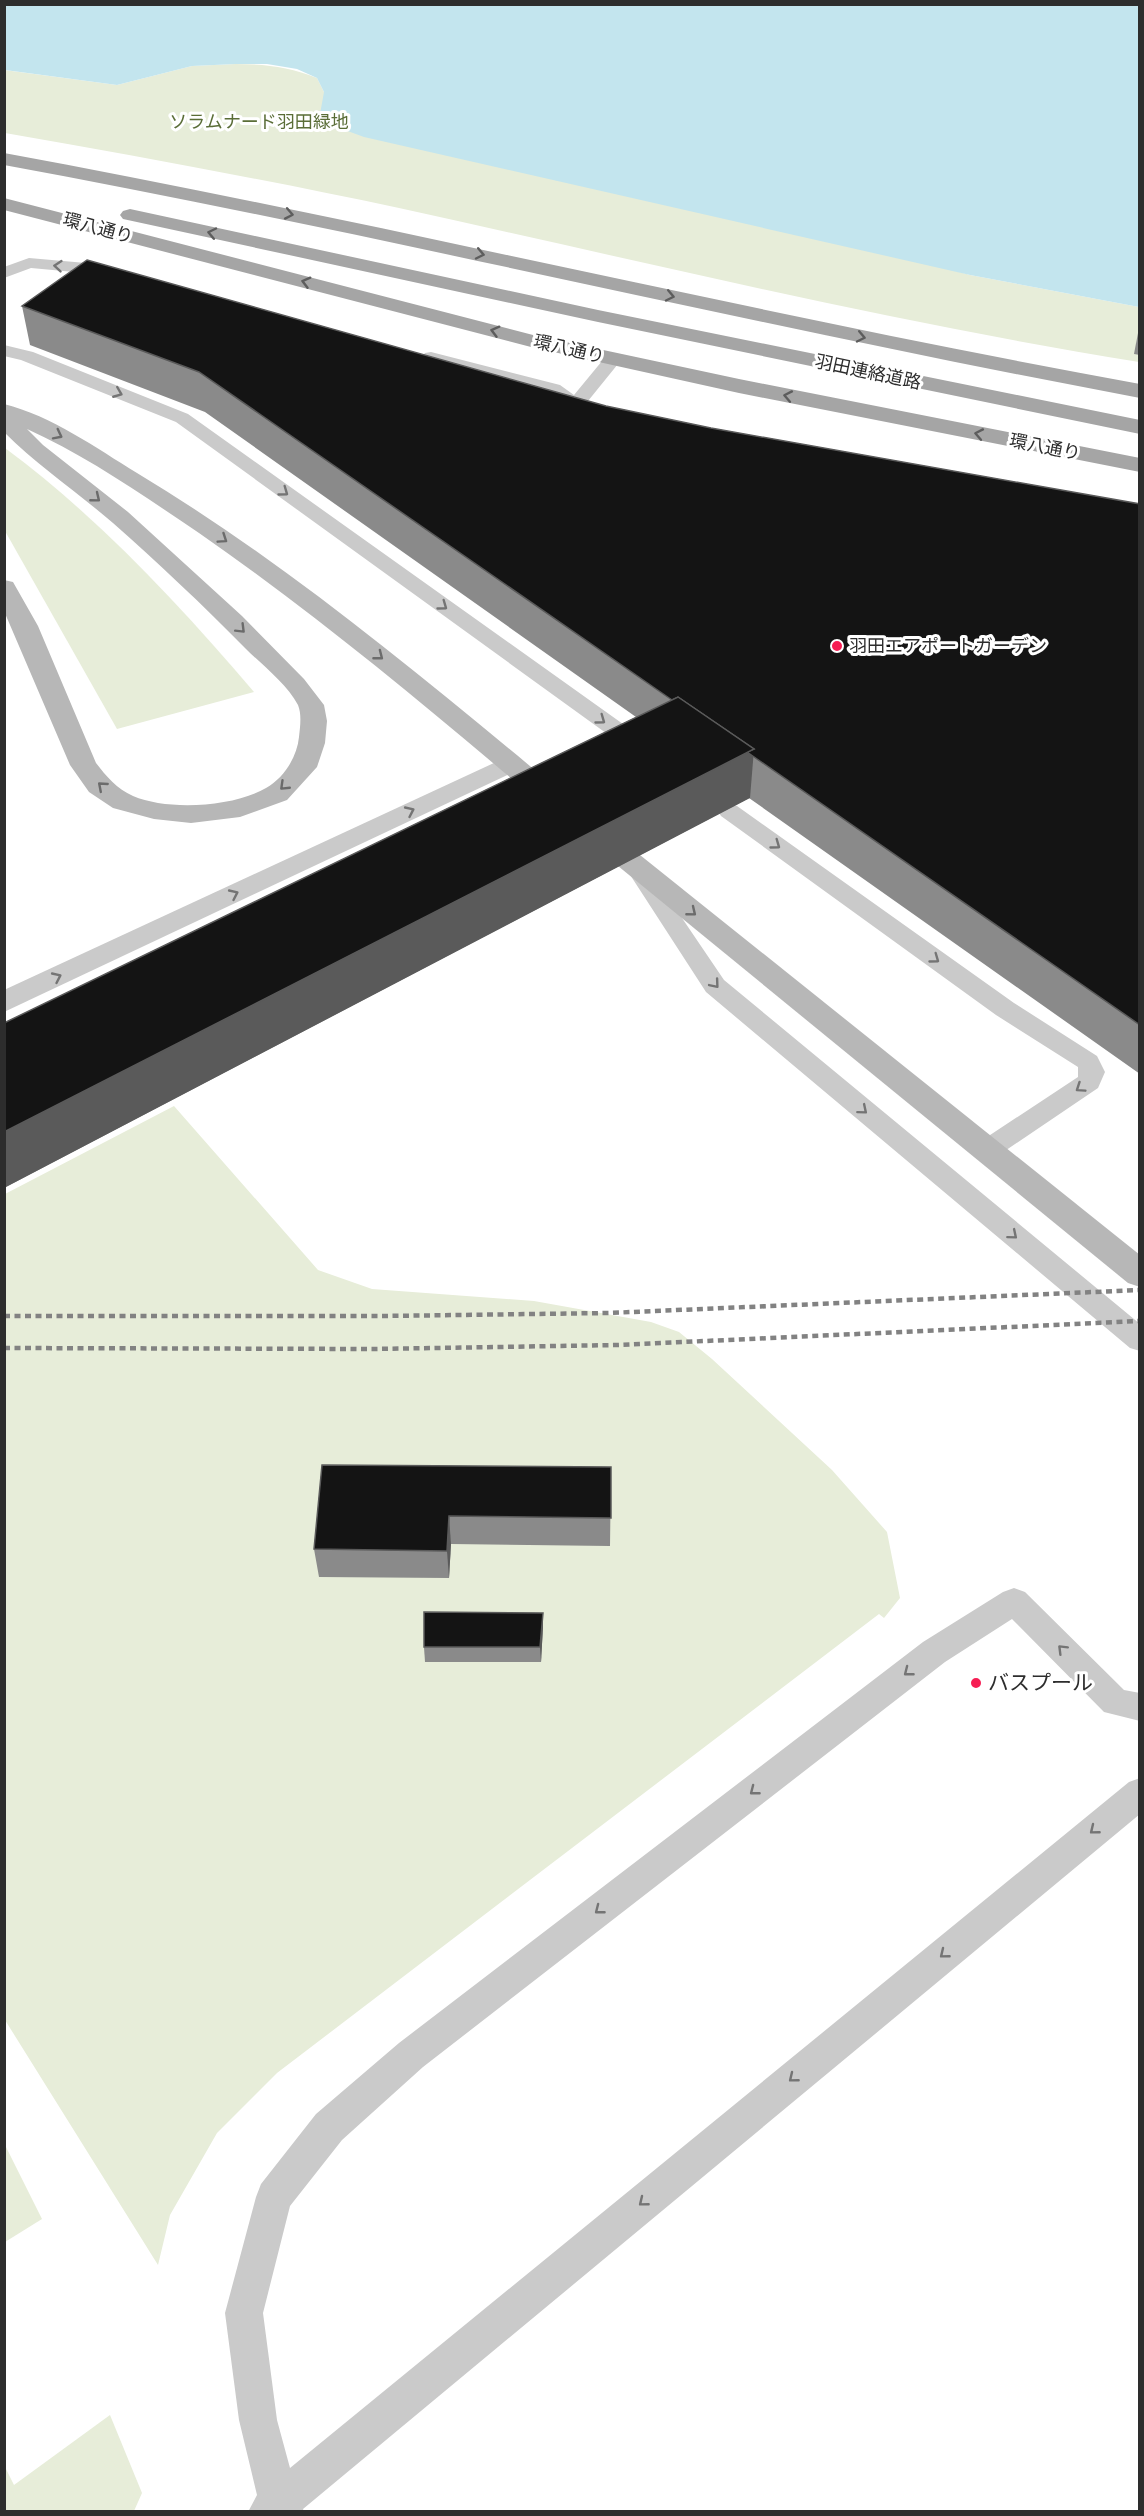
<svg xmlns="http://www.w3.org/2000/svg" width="1144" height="2516" font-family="Karla,'Noto Sans JP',sans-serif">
	<rect width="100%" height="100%" fill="#fff"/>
	<!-- green -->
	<g fill="#e7edd9">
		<path d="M236 64C265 64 290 67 317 78L324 92 970 275 1139 307V362C890 322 645 262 399 208 268 180 136 156 5 133L4 70 117 85 192 66Z"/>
		<path d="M5 448C98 517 179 604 254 692L117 729 5 531Z"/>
		<polygon points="174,1106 318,1270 372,1289 534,1301 651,1322 679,1332 712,1359 832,1470 887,1532 900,1598 884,1618 879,1614 277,2073 217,2133 170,2215 158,2265 5,2020 5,1194"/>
		<polygon points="4,2143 42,2219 5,2242 4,2242"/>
		<polygon points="110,2415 142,2493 134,2511 5,2511 5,2467 14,2485"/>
	</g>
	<!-- water -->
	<polygon fill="#c3e5ee" points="5,4 1139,5 1139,307 970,275 364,137 334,126 320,114 324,92 317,78 297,69 267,64 236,64 192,66 117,85 5,70"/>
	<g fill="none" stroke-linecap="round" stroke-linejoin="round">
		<!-- lane -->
		<g fill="#cacaca" fill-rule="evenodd">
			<polygon points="29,258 86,263 118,271 120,275 118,279 112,280 85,273 31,268 4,278 4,267"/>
			<polygon points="4,345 33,352 188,414 651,744 654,749 651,754 643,756 635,754 176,422 21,360 4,356"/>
			<path d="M431 352 560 385 574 395 607 355H619L622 359 588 401 584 411 587 419 596 428 594 432C571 438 571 414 560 402 557 398 551 395 548 393L425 361 422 357 425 353Z"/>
			<polygon points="729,804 737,806 1014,1003 1097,1056 1105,1072 1098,1088 996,1157 987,1160 978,1157 974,1150 978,1143 1078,1077 1078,1067 996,1015 721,816 718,811 721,806"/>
			<polygon points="636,860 644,862 724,980 1140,1324 1140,1351 1130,1348 706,992 625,867 628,862"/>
			<polygon points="1014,1588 1025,1592 1124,1690 1140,1693 1140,1721 1104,1712 1012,1619 945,1662 423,2067 342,2140 290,2206 263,2313 277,2420 290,2468 1129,1782 1140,1778 1140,1814 303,2509 304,2512 248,2512 257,2495 239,2420 225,2313 256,2197 261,2184 316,2114 399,2043 923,1642 1003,1592"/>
		</g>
		<!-- street -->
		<polygon fill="#cacaca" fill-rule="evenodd" points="509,756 518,758 522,764 518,770 4,1012 4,990"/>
		<!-- secondary -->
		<g fill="#b7b7b7" fill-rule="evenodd">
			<path d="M4 404C52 416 96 448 137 473 290 565 427 681 565 795L569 801 565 807 555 810 545 807C433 712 320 617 199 533 144 496 87 456 27 429L43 445 128 512 242 616 304 679 324 705 327 721 325 743 317 767 287 800 240 817 191 823 154 819 113 808 89 792 70 765 4 611V580L13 582 38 626 96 763C106 776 117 789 133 796 168 811 233 807 266 788 284 778 297 757 299 737 300 727 302 715 298 705 287 684 262 665 245 648 203 605 158 563 113 523 77 492 38 466 4 432Z"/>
			<polygon points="595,824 605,827 1140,1255 1140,1287 1128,1283 585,839 581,833 585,827"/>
		</g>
		<!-- primary -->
		<g fill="#a5a5a5" fill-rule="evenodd">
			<path d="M4 153C384 223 760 315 1140 384V398C760 327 384 235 4 165Z"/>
			<polygon points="4,198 533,335 739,379 1140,458 1140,472 739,393 531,347 4,210"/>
			<polygon points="130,209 598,310 1140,420 1140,434 598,322 123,219 120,215 123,211"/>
		</g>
		<!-- rail -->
		<g stroke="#828282" stroke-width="4.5" stroke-dasharray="6 4.5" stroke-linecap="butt">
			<polyline points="4,1316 383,1316 609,1313 1140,1290"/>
			<polyline points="4,1348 374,1349 618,1345 1140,1321"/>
		</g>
	</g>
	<!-- wall -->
	<g fill="#8a8a8a">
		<polygon points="22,306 606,406 711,428 1140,504 1140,1074 749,798 4,1188 4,1023 636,717 205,412 30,345"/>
		<polygon points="1138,333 1140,334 1140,355 1134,354"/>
		<polygon points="611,1467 610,1546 451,1544 449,1578 319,1577 314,1549"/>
		<polygon points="543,1613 543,1627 541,1662 425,1662 424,1647"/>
	</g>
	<!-- shaded-wall -->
	<g fill="#5a5a5a">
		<polygon points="754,749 750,798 4,1188 4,1132"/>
		<polygon points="449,1516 451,1544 449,1578 447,1551"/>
		<polygon points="543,1613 543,1627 541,1662 540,1647"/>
	</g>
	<!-- building -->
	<g fill="#141414" stroke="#5a5a5a" stroke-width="1.5">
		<polygon points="87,260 606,406 711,428 1140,504 1140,1025 747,752 754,749 678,697 672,700 199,372 22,306"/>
		<polygon points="678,697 754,749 4,1132 4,1023"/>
		<polygon points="322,1465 611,1467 611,1518 449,1516 447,1551 314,1549"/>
		<polygon points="424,1612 543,1613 540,1647 424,1647"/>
	</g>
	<!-- one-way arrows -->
	<defs><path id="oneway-chevron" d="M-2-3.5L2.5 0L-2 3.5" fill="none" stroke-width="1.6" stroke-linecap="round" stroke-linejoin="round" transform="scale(1.5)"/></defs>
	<g stroke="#5d5d5d">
		<use href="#oneway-chevron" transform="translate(289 214) rotate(11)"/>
		<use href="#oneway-chevron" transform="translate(212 233) rotate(-168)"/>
		<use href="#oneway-chevron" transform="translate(480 254) rotate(12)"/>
		<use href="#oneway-chevron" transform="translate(306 282) rotate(-165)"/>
		<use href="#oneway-chevron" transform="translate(670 296) rotate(12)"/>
		<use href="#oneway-chevron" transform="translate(495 331) rotate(-165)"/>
		<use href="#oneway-chevron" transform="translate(861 337) rotate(12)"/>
		<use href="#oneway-chevron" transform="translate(788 396) rotate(-169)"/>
		<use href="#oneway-chevron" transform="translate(979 434) rotate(-169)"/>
	</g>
	<g stroke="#747474">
		<use href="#oneway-chevron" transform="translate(58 266) rotate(-175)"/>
		<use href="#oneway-chevron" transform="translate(118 393) rotate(22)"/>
		<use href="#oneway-chevron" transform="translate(284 492) rotate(36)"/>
		<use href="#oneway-chevron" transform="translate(443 606) rotate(36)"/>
		<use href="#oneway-chevron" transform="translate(601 720) rotate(36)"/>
		<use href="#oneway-chevron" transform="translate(410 811) rotate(-25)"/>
		<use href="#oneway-chevron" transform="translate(776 845) rotate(36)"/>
		<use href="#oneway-chevron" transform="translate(234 894) rotate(-25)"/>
		<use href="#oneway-chevron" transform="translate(935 959) rotate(36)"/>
		<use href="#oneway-chevron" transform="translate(57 977) rotate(-25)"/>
		<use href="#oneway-chevron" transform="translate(715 984) rotate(50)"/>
		<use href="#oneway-chevron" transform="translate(1080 1088) rotate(146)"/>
		<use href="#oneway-chevron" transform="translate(863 1110) rotate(40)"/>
		<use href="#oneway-chevron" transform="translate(1013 1235) rotate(40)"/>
		<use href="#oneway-chevron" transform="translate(1062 1649) rotate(-135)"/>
		<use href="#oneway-chevron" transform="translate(908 1672) rotate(142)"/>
		<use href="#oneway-chevron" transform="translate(754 1791) rotate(142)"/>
		<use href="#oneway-chevron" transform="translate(1094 1830) rotate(141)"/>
		<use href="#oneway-chevron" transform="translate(599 1910) rotate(142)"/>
		<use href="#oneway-chevron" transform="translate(944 1954) rotate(141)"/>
		<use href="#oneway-chevron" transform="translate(793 2078) rotate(141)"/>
		<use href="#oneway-chevron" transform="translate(643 2202) rotate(141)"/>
	</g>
	<g stroke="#6b6b6b">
		<use href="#oneway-chevron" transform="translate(58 435) rotate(27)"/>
		<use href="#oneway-chevron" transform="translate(96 498) rotate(39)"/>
		<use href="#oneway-chevron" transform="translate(223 539) rotate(34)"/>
		<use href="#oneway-chevron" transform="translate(241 629) rotate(45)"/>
		<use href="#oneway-chevron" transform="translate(379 656) rotate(38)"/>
		<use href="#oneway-chevron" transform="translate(102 786) rotate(-139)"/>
		<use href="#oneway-chevron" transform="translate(284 786) rotate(136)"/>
		<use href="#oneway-chevron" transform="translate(692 912) rotate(39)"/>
	</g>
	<!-- markers -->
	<g fill="#f61e53" stroke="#fff" stroke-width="2">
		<circle cx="837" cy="646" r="6"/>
		<circle cx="976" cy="1683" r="6"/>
	</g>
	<g text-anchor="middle" stroke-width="6" stroke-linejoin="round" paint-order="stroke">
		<!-- far-park labels -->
		<g font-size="18" fill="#5a6d37" stroke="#fff">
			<text x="259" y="128">ソラムナード羽田緑地</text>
		</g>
		<!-- far-street labels -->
		<g font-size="18" fill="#2d2d2d" stroke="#fff">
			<text transform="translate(98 228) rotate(15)" y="6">環八通り</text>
			<text transform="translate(569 349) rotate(13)" y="6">環八通り</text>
			<text transform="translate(868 372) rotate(12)" y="6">羽田連絡道路</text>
			<text transform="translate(1045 447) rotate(11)" y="6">環八通り</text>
		</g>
		<!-- far-poi labels -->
		<g font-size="18" fill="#2d2d2d" stroke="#fff" text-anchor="start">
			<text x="849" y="652">羽田エアポートガーデン</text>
		</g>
		<!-- poi labels -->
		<g font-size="21" fill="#2d2d2d" stroke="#fff" text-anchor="start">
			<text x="988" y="1690">バスプール</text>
		</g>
	</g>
	<!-- border -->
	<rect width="1144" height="2516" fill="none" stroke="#2d2d2d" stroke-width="12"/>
</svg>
